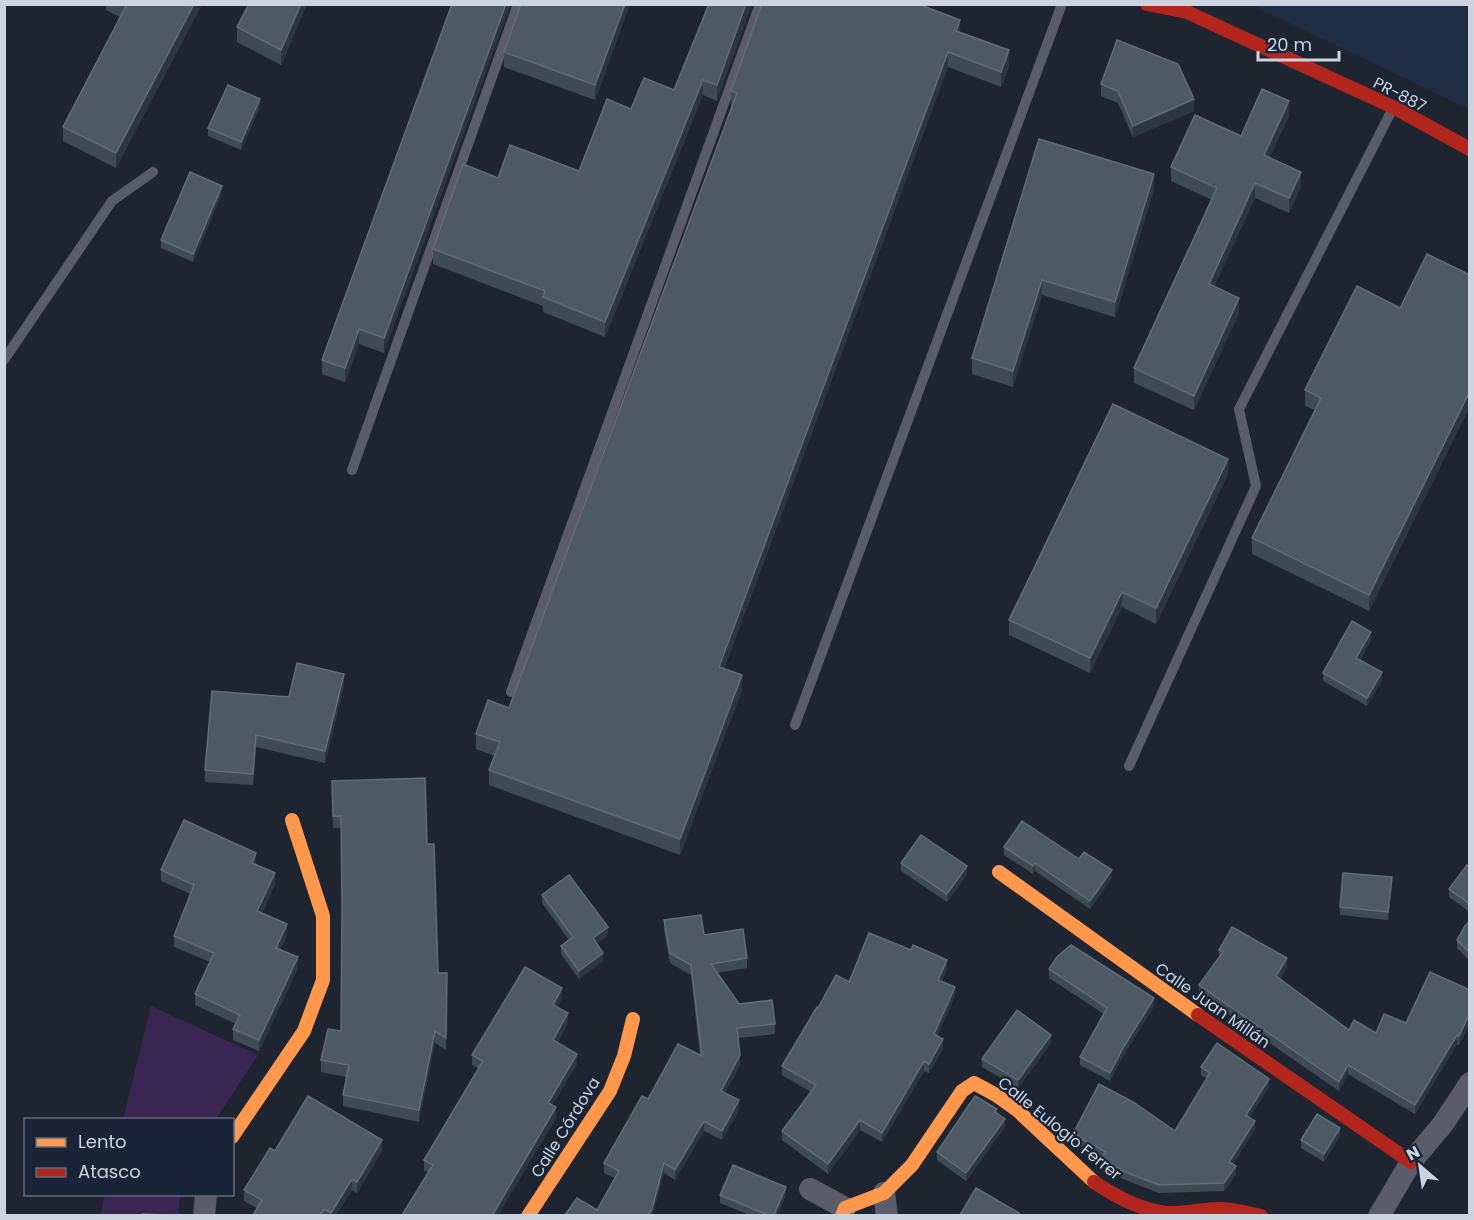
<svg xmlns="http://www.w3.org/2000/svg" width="1474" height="1220" font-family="Poppins,sans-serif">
	<rect width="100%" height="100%" fill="#1f2530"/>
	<!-- built -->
	<polygon fill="#1f2d42" points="1254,5 1469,5 1469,109 1262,10"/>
	<!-- green -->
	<g fill="#392653">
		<polygon points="151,1006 258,1055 216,1119 123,1119"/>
		<polygon points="105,1195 180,1195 178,1215 100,1216"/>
	</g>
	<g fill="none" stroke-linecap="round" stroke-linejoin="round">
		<!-- lane -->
		<g stroke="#5a5c6b" stroke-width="10">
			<polyline points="4,360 112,201 153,172"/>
			<polyline points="352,470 518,4"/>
			<polyline points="511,692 760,4"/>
			<polyline points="795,725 1062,4"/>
			<polyline points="1129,766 1256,486 1239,409 1392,110"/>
		</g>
		<!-- street -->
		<g stroke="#5a5c6b" stroke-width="22">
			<polyline points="810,1189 845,1208"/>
			<polyline points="884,1193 887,1216"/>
			<polyline points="204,1216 206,1194"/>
			<polyline points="1379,1216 1411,1162 1443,1124 1470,1083"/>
		</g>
		<!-- slow -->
		<g stroke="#ff974d" stroke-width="14">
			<polyline points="999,872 1198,1015"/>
			<polyline points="232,1137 304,1031 323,980 323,916 292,820"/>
			<polyline points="528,1216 610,1091 624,1056 633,1019"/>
			<polyline points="842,1216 845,1208 884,1193 912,1165 962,1091 974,1083 996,1095 1017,1110 1094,1182"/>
		</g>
		<!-- jam -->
		<g stroke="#b3261e" stroke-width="14">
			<polyline points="1147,4 1187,12 1393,107 1470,149"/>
			<polyline points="1198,1015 1411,1162"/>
			<path d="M1094 1182C1116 1197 1140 1210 1167 1213 1185 1214 1202 1209 1219 1209 1233 1209 1247 1213 1261 1216"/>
		</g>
	</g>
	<!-- wall -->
	<g fill="#3e4b56">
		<polygon points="106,4 202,4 116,168 63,141 63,127 120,17 106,10"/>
		<polygon points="249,4 307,4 281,65 237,42 237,27"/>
		<polygon points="452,4 384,353 359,344 345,382 322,374 322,360"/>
		<polygon points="630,4 595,100 504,67 504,52"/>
		<polygon points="752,4 717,101 703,95 605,337 543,312 543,306 433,264 433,249 498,178 579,171 631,109 674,90"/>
		<polygon points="960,33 1009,66 1001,87 948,67 724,669 742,690 680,855 489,785 489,770 495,756 476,749 476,734 509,708 732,107 731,106 731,91"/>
		<polygon points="1101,84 1194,111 1133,137 1118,103 1101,96"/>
		<polygon points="260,107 241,150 208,136 208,128"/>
		<polygon points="1289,116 1269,158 1301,186 1289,213 1255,198 1214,287 1239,313 1194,410 1134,383 1134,368 1212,200 1171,181 1171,167"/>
		<polygon points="1039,139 1154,189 1115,317 1042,295 1013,387 972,374 972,358"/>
		<polygon points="222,194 193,262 161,248 161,240"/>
		<polygon points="1470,275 1470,406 1369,611 1252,554 1252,538 1315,410 1305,406 1305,390 1400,308"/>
		<polygon points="1228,474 1156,624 1122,607 1090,673 1009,635 1009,620"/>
		<polygon points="1371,640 1360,660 1382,680 1367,706 1323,681 1323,673"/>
		<polygon points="344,686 325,763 256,747 253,785 205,782 205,770 289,697"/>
		<polygon points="332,781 427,844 438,973 447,973 446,1050 435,1043 419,1122 343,1106 343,1095 346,1077 321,1072 321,1060 341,1031 342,911 341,828 333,828"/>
		<polygon points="1004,847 1079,859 1112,878 1090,909 1035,871 1033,874 1004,855"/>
		<polygon points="901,863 967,874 947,902 901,871"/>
		<polygon points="256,865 275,884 262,913 287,935 280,950 298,968 259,1051 233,1040 233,1029 236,1024 195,1005 195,994 210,962 174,947 174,936 191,894 161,881 161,870"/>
		<polygon points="1470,867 1470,912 1449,897 1449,889"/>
		<polygon points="1392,885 1388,920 1340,915 1340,907"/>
		<polygon points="542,895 608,935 597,943 603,961 579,979 561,954 561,946 569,940 542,903"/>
		<polygon points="664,920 704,935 747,958 747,968 717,973 739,1004 775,1024 775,1034 738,1038 740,1065 725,1093 739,1110 722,1140 704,1131 675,1180 664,1173 597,1210 615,1178 604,1173 604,1163 648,1099 700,1056 691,975 670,963 664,930"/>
		<polygon points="1470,921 1470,961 1457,948 1457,940"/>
		<polygon points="911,950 947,969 942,981 955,996 937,1036 943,1048 929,1073 924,1071 882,1142 860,1130 828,1174 782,1140 782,1131 811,1092 782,1075 782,1066 818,1008 849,982"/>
		<polygon points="1219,950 1287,967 1280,979 1349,1030 1376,1033 1406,1023 1470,990 1470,1022 1459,1045 1457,1044 1415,1114 1348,1074 1339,1091 1199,994 1199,985 1219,958"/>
		<polygon points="1049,969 1154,1006 1123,1056 1110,1081 1080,1065 1080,1057 1104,1014 1049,978"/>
		<polygon points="562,998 557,1007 568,1024 557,1042 577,1064 552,1105 556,1118 498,1215 402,1215 428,1172 424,1170 424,1160 479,1069 472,1065 472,1055"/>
		<polygon points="1051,1043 1018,1088 982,1067 982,1059"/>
		<polygon points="1201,1067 1269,1087 1249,1117 1255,1129 1233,1164 1236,1174 1224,1191 1159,1193 1123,1179 1102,1165 1102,1158 1083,1148 1074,1140 1074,1132 1175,1131 1207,1079 1201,1075"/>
		<polygon points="997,1114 1005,1127 966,1181 937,1160 937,1152"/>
		<polygon points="1340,1136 1324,1162 1301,1148 1301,1140"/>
		<polygon points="275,1151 382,1151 357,1193 352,1190 336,1215 253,1215 257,1208 244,1201 244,1190"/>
		<polygon points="720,1195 786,1195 777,1215 749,1215 720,1203"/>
	</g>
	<!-- shaded-wall -->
	<g fill="#2b3641">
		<polygon points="194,4 202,4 116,168 116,153"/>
		<polygon points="301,4 307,4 281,65 281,50"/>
		<polygon points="506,4 511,4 384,353 384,338"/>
		<polygon points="625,4 630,4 595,100 595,85"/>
		<polygon points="746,4 752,4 717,101 717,85"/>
		<polygon points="960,20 960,35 956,31"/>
		<polygon points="1009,50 1009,66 1001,87 1001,72"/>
		<polygon points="948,52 948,67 719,682 719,667"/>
		<polygon points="703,80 703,95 605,337 605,322"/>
		<polygon points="260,99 260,107 241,150 241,142"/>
		<polygon points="1194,99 1194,111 1133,137 1133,126"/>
		<polygon points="1289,101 1289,116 1264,170 1264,155"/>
		<polygon points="1301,172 1301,186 1289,213 1289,198"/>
		<polygon points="1154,174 1154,189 1115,317 1115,302"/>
		<polygon points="1255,183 1255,198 1209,299 1209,284"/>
		<polygon points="222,186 222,194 193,262 193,254"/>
		<polygon points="1042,280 1042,295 1013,387 1013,371"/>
		<polygon points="1239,298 1239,313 1194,410 1194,396"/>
		<polygon points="359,329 359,344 345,382 345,368"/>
		<polygon points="1470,391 1470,406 1369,611 1369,595"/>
		<polygon points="1228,459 1228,474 1156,624 1156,608"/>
		<polygon points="1122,592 1122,607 1090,673 1090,658"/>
		<polygon points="1371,632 1371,640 1356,666 1356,658"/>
		<polygon points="1382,672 1382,680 1367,706 1367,698"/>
		<polygon points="344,674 344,686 325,763 325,751"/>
		<polygon points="742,675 742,690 680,855 680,839"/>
		<polygon points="256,735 256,747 253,785 253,774"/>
		<polygon points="256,853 256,864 252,863"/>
		<polygon points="1035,863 1035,871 1033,874 1033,866"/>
		<polygon points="967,866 967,874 947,902 947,894"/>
		<polygon points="1112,870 1112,878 1090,909 1090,901"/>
		<polygon points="275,873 275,884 257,922 257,911"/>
		<polygon points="1392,877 1392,885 1388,920 1388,912"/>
		<polygon points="287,924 287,935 276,959 276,948"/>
		<polygon points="608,927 608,935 593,946 593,938"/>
		<polygon points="603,953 603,961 579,979 579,971"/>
		<polygon points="298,957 298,968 259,1051 259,1040"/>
		<polygon points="1287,958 1287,967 1276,985 1276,976"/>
		<polygon points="947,960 947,969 938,989 938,980"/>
		<polygon points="955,987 955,996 934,1043 934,1034"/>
		<polygon points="562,988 562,998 553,1015 553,1005"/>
		<polygon points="1154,998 1154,1006 1123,1056 1110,1081 1110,1073 1123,1048"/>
		<polygon points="568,1013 568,1024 553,1050 553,1040"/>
		<polygon points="1470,1013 1470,1022 1459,1045 1459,1036"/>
		<polygon points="435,1031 435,1043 419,1122 419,1110"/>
		<polygon points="1051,1035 1051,1043 1018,1088 1018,1080"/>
		<polygon points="1457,1035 1457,1044 1415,1114 1415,1105"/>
		<polygon points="943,1039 943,1048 929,1073 929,1064"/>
		<polygon points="577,1054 577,1064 548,1113 548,1103"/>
		<polygon points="740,1055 740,1065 721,1101 721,1091"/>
		<polygon points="924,1061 924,1071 882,1142 882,1133"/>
		<polygon points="1348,1065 1348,1074 1339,1091 1339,1082"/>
		<polygon points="1269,1079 1269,1087 1246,1123 1246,1115"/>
		<polygon points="739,1100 739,1110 722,1140 722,1131"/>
		<polygon points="556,1107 556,1118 498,1215 493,1215 493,1214"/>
		<polygon points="1005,1119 1005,1127 966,1181 966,1173"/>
		<polygon points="860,1120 860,1130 828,1174 828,1164"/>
		<polygon points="704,1121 704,1131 675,1180 675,1170"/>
		<polygon points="1255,1121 1255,1129 1229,1170 1229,1162"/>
		<polygon points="1340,1128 1340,1136 1324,1162 1324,1154"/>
		<polygon points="382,1140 382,1151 357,1193 357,1182"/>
		<polygon points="664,1163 664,1173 653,1215 648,1215"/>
		<polygon points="1236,1166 1236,1174 1224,1191 1224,1183"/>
		<polygon points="352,1179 352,1190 336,1215 331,1215 331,1213"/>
		<polygon points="786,1187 786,1195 777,1215 774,1215"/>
	</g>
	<!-- building -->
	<g fill="#4d5a65" stroke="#616d78" stroke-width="1.5">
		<polygon points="124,4 194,4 116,153 63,127 126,6"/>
		<polygon points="249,4 301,4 281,50 237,27"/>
		<polygon points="452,4 506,4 384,338 359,329 345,368 322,360"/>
		<polygon points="521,4 625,4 595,85 504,52"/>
		<polygon points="709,4 746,4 717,85 703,80 605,322 543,297 545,291 433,249 463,164 498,178 510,145 579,171 607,99 631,109 644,78 674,90"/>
		<polygon points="762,4 918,4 960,20 956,31 1009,50 1001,72 948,52 719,667 742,675 680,839 489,770 500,742 476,734 488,700 509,708 737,93 731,91"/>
		<polygon points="1117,40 1178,64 1194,99 1133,126 1118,91 1101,84"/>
		<polygon points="228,85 260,99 241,142 208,128"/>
		<polygon points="1262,89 1289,101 1264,155 1301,172 1289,198 1255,183 1209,284 1239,298 1194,396 1134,368 1217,188 1171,167 1195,115 1241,136"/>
		<polygon points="1039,139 1154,174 1115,302 1042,280 1013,371 972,358"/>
		<polygon points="190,172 222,186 193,254 161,240"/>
		<polygon points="1427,254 1470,275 1470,391 1369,595 1252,538 1321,398 1305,390 1357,286 1400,308"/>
		<polygon points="1113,404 1228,459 1156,608 1122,592 1090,658 1009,620"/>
		<polygon points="1352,621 1371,632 1356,658 1382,672 1367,698 1323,673"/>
		<polygon points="297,663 344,674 325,751 256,735 253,774 205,770 212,691 289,697"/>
		<polygon points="425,778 427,844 434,844 438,973 447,973 446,1038 435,1031 419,1110 343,1095 349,1065 321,1060 328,1029 341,1031 342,904 341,816 333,816 332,781"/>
		<polygon points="184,820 256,853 252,863 275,873 257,911 287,924 276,948 298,957 259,1040 233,1029 240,1015 195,994 214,953 174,936 194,885 161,870"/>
		<polygon points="1022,821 1079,859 1084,852 1112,870 1090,901 1035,863 1033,866 1004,847"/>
		<polygon points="921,835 967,866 947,894 901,863"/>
		<polygon points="1467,865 1470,867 1470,904 1449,889"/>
		<polygon points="1343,873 1392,877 1388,912 1340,907"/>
		<polygon points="569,875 608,927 593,938 603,953 579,971 561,946 573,937 542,895"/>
		<polygon points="701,915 704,935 743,929 747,958 711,964 739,1004 772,1000 775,1024 737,1028 740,1055 721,1091 739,1100 722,1131 704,1121 675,1170 664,1163 652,1209 648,1215 565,1215 577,1198 597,1210 619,1171 604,1163 642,1096 648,1099 678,1044 702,1056 691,965 670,953 664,920"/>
		<polygon points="1470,921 1470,953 1457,940 1465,926"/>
		<polygon points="1232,927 1287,958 1276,976 1349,1030 1354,1020 1376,1033 1384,1014 1406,1023 1430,972 1470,990 1470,1013 1459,1036 1457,1035 1415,1105 1348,1065 1339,1082 1199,985 1223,952 1219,950"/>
		<polygon points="869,933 911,950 913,945 947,960 938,980 955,987 934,1034 943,1039 929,1064 924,1061 882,1133 860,1120 828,1164 782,1131 816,1085 782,1066 817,1007 818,1008 836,975 849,982"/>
		<polygon points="1071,945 1154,998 1123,1048 1110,1073 1080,1057 1107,1008 1049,969 1057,957"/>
		<polygon points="525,967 562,988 553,1005 568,1013 553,1040 577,1054 548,1103 556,1107 493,1214 496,1215 402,1215 433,1165 424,1160 483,1061 472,1055"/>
		<polygon points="1017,1010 1051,1035 1018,1080 982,1059"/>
		<polygon points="1217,1043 1269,1079 1246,1115 1255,1121 1229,1162 1236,1166 1224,1183 1159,1185 1123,1171 1102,1157 1106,1152 1083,1140 1074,1132 1099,1084 1133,1102 1175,1131 1210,1073 1201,1067"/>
		<polygon points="308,1096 382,1140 357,1182 352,1179 331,1213 324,1209 320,1215 253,1215 262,1200 244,1190 270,1148 275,1151"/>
		<polygon points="975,1096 997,1109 995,1112 1005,1119 966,1173 937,1152"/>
		<polygon points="1317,1114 1340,1128 1324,1154 1301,1140"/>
		<polygon points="733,1165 786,1187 774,1215 768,1215 720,1195"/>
		<polygon points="976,1188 1019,1213 1017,1215 960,1215"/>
		<polygon points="142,1214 170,1215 142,1215"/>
	</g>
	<g text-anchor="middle" stroke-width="4.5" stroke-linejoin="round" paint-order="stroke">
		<!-- street labels -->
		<g font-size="16" fill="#ccd4df" stroke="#192436">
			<text transform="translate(1400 94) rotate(27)" y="6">PR-887</text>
			<text transform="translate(1213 1005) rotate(35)" y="6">Calle Juan Millán</text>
			<text transform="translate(565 1127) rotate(-58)" y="6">Calle Córdova</text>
			<text transform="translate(1060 1128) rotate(39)" y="6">Calle Eulogio Ferrer</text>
		</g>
	</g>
	<!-- border -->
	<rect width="1474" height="1220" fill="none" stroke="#ccd4df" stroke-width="12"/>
	<!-- legend -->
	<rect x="24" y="1118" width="210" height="78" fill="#192436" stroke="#616a7a" stroke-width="1.5"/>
	<rect x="36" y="1138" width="30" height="9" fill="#ff974d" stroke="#616a7a" stroke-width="1.5"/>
	<text x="78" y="1148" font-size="18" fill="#ccd4df">Lento</text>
	<rect x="36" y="1168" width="30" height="9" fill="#b3261e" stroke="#616a7a" stroke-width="1.5"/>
	<text x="78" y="1178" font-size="18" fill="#ccd4df">Atasco</text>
	<!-- north arrow -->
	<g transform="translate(1420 1166) rotate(331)" stroke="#192436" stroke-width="4.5" paint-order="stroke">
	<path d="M0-4.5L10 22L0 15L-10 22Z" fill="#ccd4df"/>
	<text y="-9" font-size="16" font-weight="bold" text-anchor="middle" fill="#ccd4df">N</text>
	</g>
	<!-- scale -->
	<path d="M1258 51v9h81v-9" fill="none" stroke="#ccd4df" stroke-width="3"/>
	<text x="1267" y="51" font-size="18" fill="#ccd4df" stroke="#192436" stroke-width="4.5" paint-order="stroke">20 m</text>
</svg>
